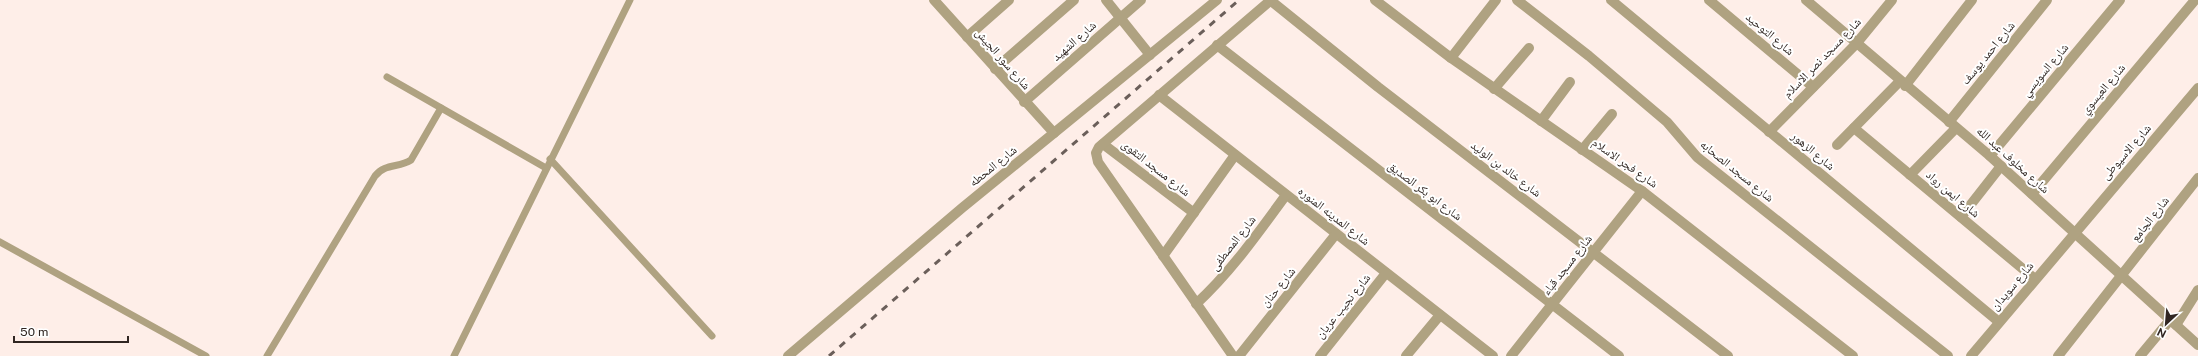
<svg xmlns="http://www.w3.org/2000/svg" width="2198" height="356" font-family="'Public Sans','Noto Naskh Arabic',sans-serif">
	<rect width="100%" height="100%" fill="#feeee8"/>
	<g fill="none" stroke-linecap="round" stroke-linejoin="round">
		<!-- lane -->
		<g stroke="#afa281" stroke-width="7">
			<polyline points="387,77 546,168"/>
			<polyline points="550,159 712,336"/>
			<polyline points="0,242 206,356"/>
			<path d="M267 356 375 176C385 163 399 168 411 160L441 108"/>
			<polyline points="454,356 630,0"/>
		</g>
		<!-- street -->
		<g stroke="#afa281" stroke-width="10">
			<polyline points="934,0 1054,133"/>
			<polyline points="1106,0 1150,55"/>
			<polyline points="1270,0 1378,87 1728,356"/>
			<polyline points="1375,0 1451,58 1642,191 1853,356"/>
			<polyline points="1517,0 1589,56 1667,122 1697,157 1948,356"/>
			<polyline points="1611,0 1999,322"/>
			<polyline points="1709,0 1813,87"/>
			<polyline points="1806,0 1990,156 2198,345"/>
			<polyline points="967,37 1009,0"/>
			<polyline points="1217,45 1619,356"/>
			<polyline points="1451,58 1496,0"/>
			<polyline points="995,69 1074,0"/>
			<polyline points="1905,86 1972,0"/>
			<polyline points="1494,89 1529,48"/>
			<polyline points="1159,95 1493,356"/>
			<polyline points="1024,102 1141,0"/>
			<polyline points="1541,121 1570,82"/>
			<polyline points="1949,122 2047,0"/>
			<polyline points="1854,128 2035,279"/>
			<polyline points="1769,132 1856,44 1892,0"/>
			<polyline points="1103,144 1194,213"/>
			<polyline points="1837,145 1900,81"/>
			<polyline points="1582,150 1612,114"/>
			<polyline points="1990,156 2120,0"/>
			<polyline points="1910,175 1956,128"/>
			<polyline points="2032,194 2195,0"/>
			<polyline points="1961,217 2001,166"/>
			<polyline points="1163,256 1235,155"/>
			<path d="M1196 304C1231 272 1258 233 1286 195"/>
			<polyline points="2176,325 2198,290"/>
			<polyline points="788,356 962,208 1217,0"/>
			<polyline points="1233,356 1098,162 1096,153 1099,147 1271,0"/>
			<polyline points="1239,356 1336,234"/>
			<polyline points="1320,356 1386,273"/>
			<polyline points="1406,356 1440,315"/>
			<polyline points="1511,356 1642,191"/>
			<polyline points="1971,356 2198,88"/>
			<polyline points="2058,356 2198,178"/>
			<polyline points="2140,356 2170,320"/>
		</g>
		<!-- rail -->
		<polyline stroke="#6b5f5a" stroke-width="3" stroke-dasharray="7 7" stroke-linecap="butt" points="829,356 1239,0"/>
	</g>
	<g text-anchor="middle" stroke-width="4" stroke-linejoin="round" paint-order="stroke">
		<!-- street labels -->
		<g font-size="12" fill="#302622" stroke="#fff">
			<text transform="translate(1770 34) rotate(40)" y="4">شارع التوحيد</text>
			<text transform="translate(1074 41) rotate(-41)" y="4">شارع الشهيد</text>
			<text transform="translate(1988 53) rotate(-51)" y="4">شارع احمد يوسف</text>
			<text transform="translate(1822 58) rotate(-46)" y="4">شارع مسجد نصر الاسلام</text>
			<text transform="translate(1003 59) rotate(49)" y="4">شارع سور الجيش</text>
			<text transform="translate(2045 70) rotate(-50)" y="4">شارع السويسي</text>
			<text transform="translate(2103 89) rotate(-50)" y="4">شارع العيسوي</text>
			<text transform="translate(1813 151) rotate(40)" y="4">شارع الزهور</text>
			<text transform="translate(2126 152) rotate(-49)" y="4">شارع الاسيوطى</text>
			<text transform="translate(2013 160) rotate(42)" y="4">شارع مخلوف عبد الله</text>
			<text transform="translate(1625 163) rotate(35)" y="4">شارع فجر الاسلام</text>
			<text transform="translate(993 166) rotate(-39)" y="4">شارع المحطه</text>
			<text transform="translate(1156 168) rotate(38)" y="4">شارع مسجد التقوى</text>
			<text transform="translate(1506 169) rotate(37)" y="4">شارع خالد بن الوليد</text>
			<text transform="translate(1737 171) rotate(39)" y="4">شارع مسجد الصحابه</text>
			<text transform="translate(1425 191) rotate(37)" y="4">شارع ابو بكر الصديق</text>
			<text transform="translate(1953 194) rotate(40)" y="4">شارع ايمن رواد</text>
			<text transform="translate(1334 216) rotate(38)" y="4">شارع المدينه المنوره</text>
			<text transform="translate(2150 219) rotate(-52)" y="4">شارع الجامع</text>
			<text transform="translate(1233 243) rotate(-52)" y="4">شارع المصطفى</text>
			<text transform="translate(1567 265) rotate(-52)" y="4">شارع مسجد قباء</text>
			<text transform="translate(2012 286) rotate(-50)" y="4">شارع سويدان</text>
			<text transform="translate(1278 287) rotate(-51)" y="4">شارع حنان</text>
			<text transform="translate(1343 306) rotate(-51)" y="4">شارع نجيب عريان</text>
		</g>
	</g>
	<!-- north arrow -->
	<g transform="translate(2166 324) rotate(206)" stroke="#ffffff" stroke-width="3" paint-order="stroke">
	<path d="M0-3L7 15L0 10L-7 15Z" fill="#302622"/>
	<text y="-6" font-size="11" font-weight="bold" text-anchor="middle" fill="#302622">N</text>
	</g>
	<!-- scale -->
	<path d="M14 336v6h114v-6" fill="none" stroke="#302622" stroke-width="2"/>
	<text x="20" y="336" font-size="12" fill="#302622" stroke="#ffffff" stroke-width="3" paint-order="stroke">50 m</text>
</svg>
